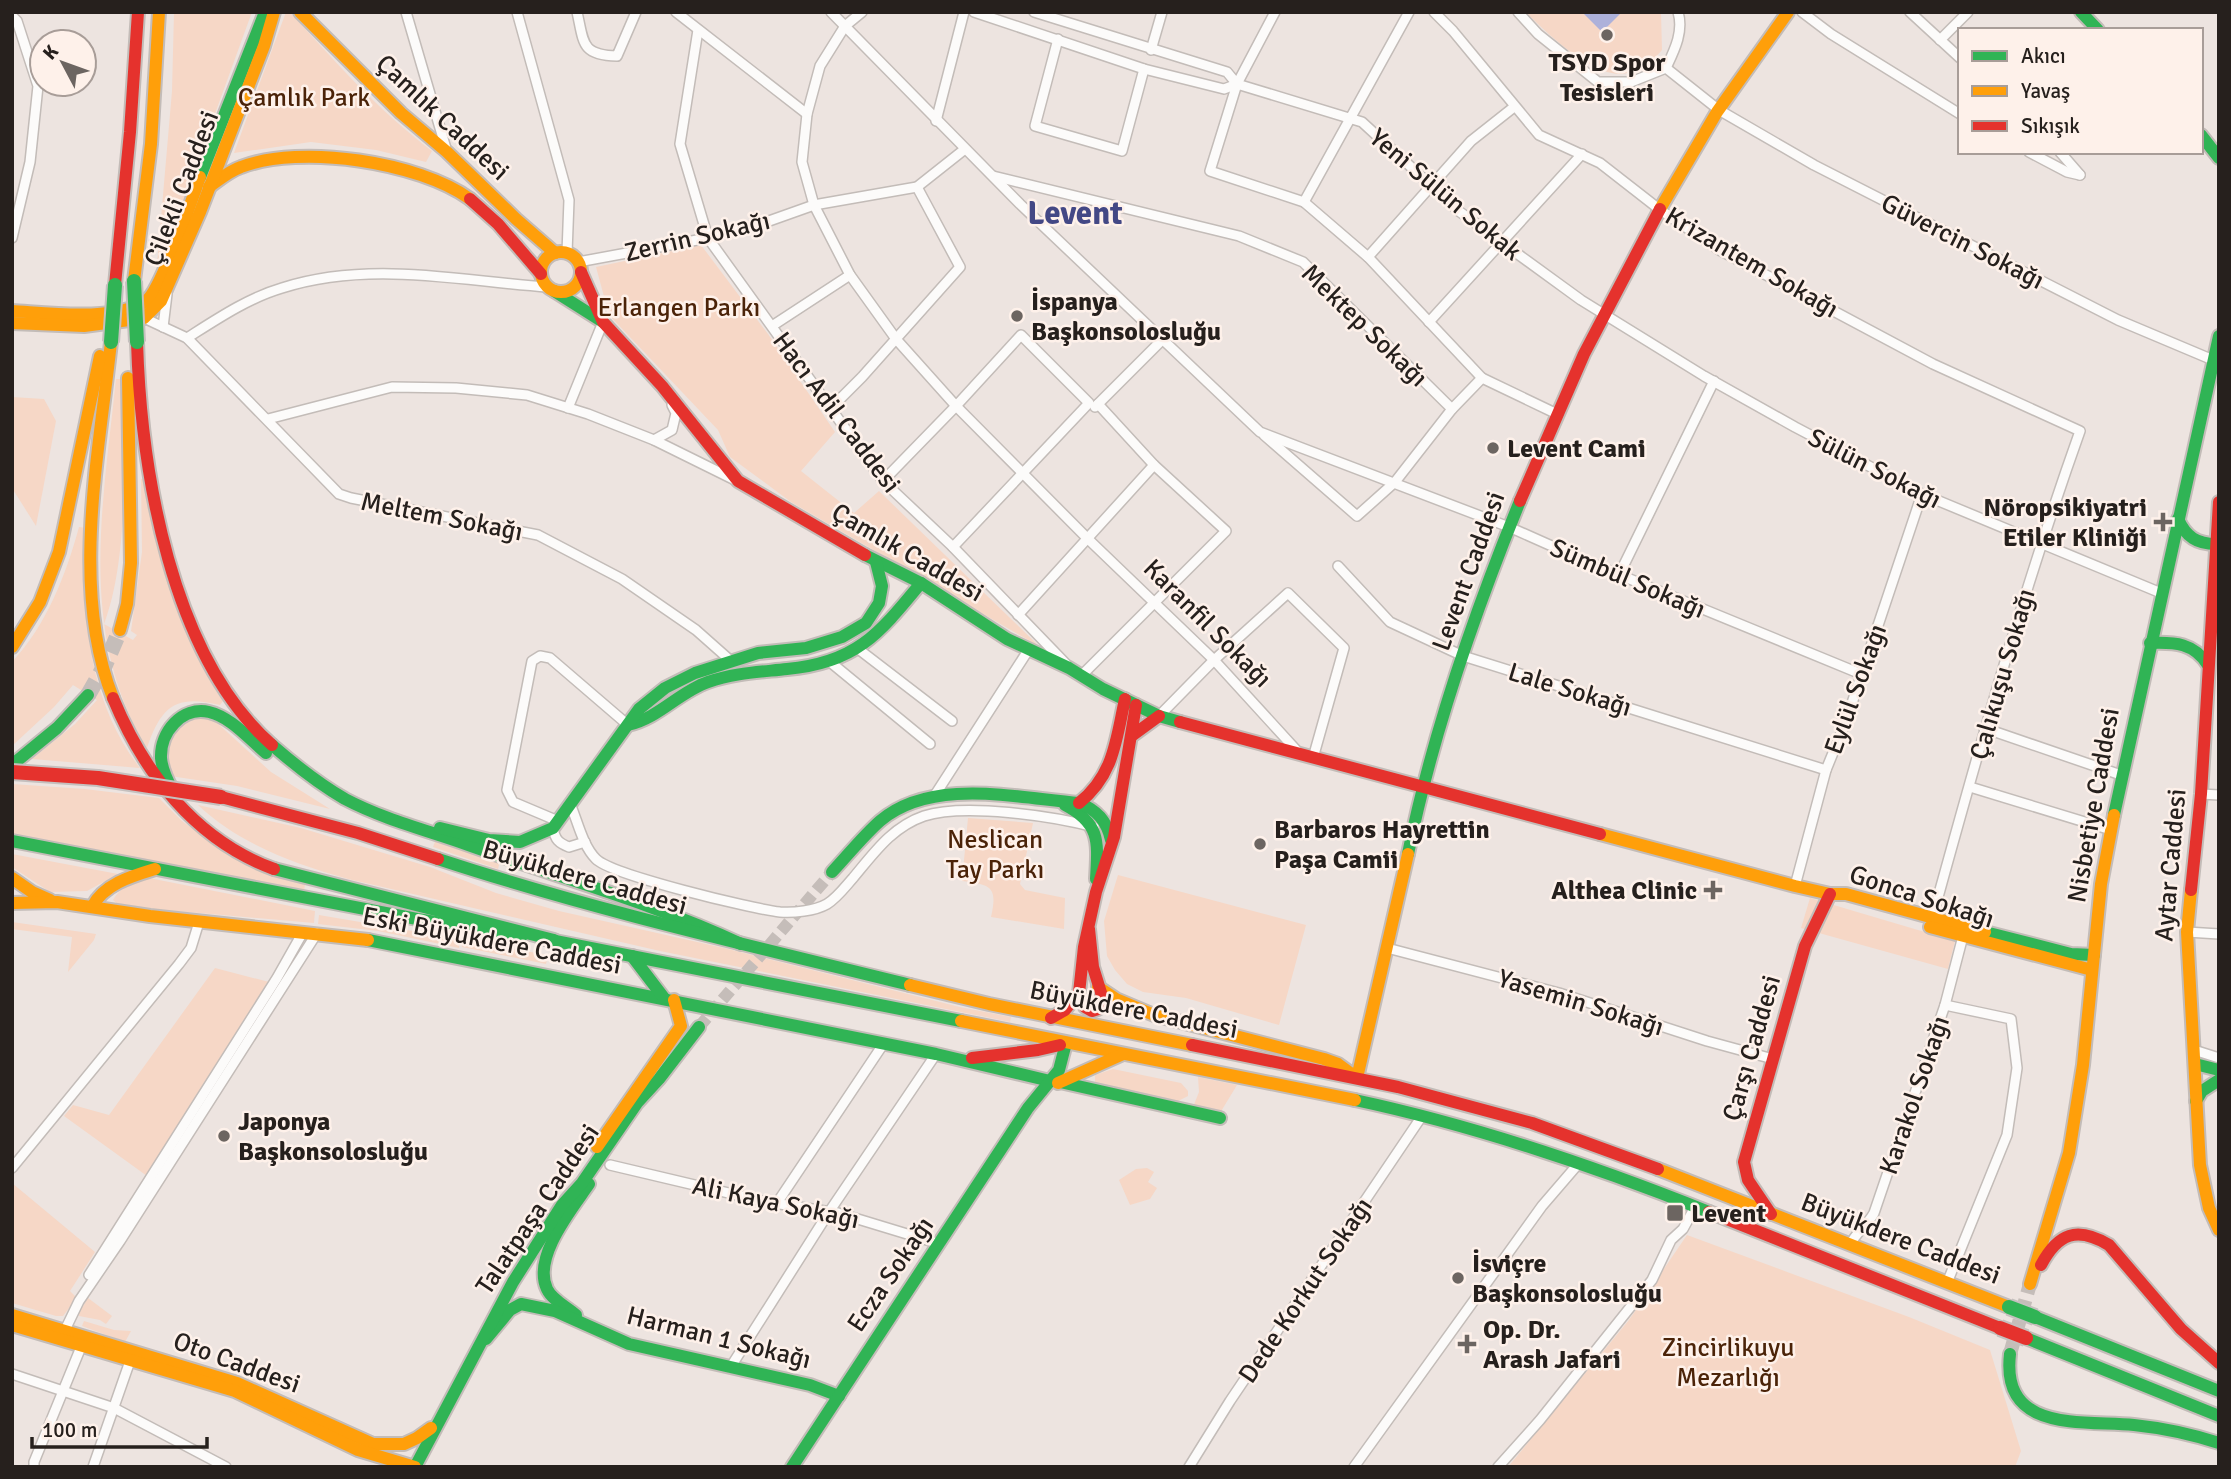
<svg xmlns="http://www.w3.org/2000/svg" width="2231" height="1479" font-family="Signika,sans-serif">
	<rect width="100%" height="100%" fill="#ede4e0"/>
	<!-- green -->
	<g fill="#f6d7c6">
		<polygon points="174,12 252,12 156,276 172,91"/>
		<path d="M286 12H290C337 64 376 108 432 151L426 162 376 150 311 142 234 153Z"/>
		<path d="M1526 12H1661L1662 50C1652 62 1637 73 1620 74 1590 74 1546 33 1526 12Z"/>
		<polygon points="701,245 768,334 835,432 801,471 854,513 879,491 1040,647 791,502 730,457 718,430 609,315 596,267"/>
		<path d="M116 379H122C125 450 129 558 104 624L133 640 137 635 131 631 142 552 141 479H145C164 559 175 631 223 701L220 705C176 694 161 706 147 748 77 634 103 505 116 379Z"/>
		<polygon points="12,397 44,399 56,421 36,526 12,488"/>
		<path d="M79 527 86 528C81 610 87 700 140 768L32 759 75 724 97 700 73 685 54 707 12 746V662C46 626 66 575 79 527Z"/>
		<path d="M201 717 215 721 271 772 330 809 237 786 170 776C158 749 175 724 201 717Z"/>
		<polygon points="12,784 85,789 159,798 182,821 229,856 305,885 304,891 12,834"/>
		<path d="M198 805 301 828 430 867 496 893 559 911 724 948 960 1007 1011 1017 1010 1022 660 951 348 879C295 864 239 844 198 805Z"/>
		<path d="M968 818 1033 823 1020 884 1025 890 1065 898 1064 929 991 917C998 886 991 885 962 881Z"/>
		<polygon points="436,839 500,862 498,869 433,847"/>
		<polygon points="12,854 118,874 87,891 50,892 12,867"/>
		<polygon points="1118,875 1306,925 1279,1025 1186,998 1143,992 1127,984 1115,970 1107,956 1104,921"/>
		<path d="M144 877 315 911 314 923 120 906 113 900C119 888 132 883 144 877Z"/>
		<polygon points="1810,898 1955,941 1948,969 1801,928"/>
		<polygon points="319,915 460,939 459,948 378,931 318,924"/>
		<polygon points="12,922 96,934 94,940 68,972 72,937 12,929"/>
		<polygon points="463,940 548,955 546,964 462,947"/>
		<polygon points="215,968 269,982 147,1176 64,1116 73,1105 109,1115"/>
		<polygon points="1113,1069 1181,1083 1188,1091 1188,1096 1178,1101 1095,1084 1095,1075"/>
		<polygon points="1198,1077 1237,1085 1220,1113 1193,1107 1199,1092"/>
		<polygon points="1147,1168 1154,1172 1148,1182 1157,1188 1150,1199 1130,1205 1119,1180 1136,1169"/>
		<polygon points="12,1183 95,1252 70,1291 77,1298 63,1316 56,1316 12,1303"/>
		<polygon points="1687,1235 1909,1317 1990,1350 2021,1451 2015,1467 1508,1467 1629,1320"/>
		<polygon points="88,1298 112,1316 106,1324 100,1320 79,1316 78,1314"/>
		<polygon points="84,1321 114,1330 131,1331 125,1342 82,1326"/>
	</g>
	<!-- water -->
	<polygon fill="#adb1da" points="1582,12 1622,12 1602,32"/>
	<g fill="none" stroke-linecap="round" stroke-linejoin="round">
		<!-- secondary-tunnel -->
		<polyline stroke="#c5bdb9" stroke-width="12" stroke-dasharray="12 6" stroke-linecap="butt" points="699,1027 832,872"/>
		<!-- primary-tunnel -->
		<polyline stroke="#c5bdb9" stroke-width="14" stroke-dasharray="14 7" stroke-linecap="butt" points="2010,1354 2030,1284"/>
		<!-- highway-tunnel -->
		<polyline stroke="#c5bdb9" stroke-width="16" stroke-dasharray="16 8" stroke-linecap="butt" points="88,695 105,665 120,630"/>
		<defs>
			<g id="street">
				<polyline points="406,12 447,152"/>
				<polyline points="517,12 569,200 567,253"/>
				<path d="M577 12C584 43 581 55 617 56L636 12"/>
				<polyline points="676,12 807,114"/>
				<polyline points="831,12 1020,204 1260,432 1509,527 1581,559 1861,674"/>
				<polyline points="862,12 845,26 820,66 807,114 802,162 814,205 850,275 896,339 956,406 1087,538 1214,660 1299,753"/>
				<polyline points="974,12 1144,69 1224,89 1237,84"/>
				<polyline points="1034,12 1227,72 1237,84"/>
				<polyline points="1275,12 1237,84 1210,171 1304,202 1409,12"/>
				<path d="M1434 12 1453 31 1539 135 1600 163 1659 209 1721 251 1933 364 2080 431C2023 591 1977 755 1932 919"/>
				<path d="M1518 12 1538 34 1598 82H1631L1666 68C1674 51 1684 32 1678 12"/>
				<polyline points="1802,12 1831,34 1960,114"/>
				<polyline points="1910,12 1960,58"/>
				<polyline points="12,16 17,21 38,86 30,162 12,238"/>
				<polyline points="698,30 680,144 708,238 883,481 953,547 1066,664"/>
				<polyline points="1058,39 1035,126 1122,151 1144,69"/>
				<polyline points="1940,40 1968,12"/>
				<polyline points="1151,50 1162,12"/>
				<polyline points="1666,68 1719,110 1814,165 2118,320 2213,360"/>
				<polyline points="1237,84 1362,122 1460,212 1581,300 1704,376 1795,427 1922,494 2161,593"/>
				<polyline points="936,121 964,12"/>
				<polyline points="2029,152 2067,172 2080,175"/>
				<polyline points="2060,152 2080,175"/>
				<polyline points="993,176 1239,236 1303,262 1452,409"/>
				<polyline points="1304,202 1368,257"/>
				<polyline points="578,262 708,238 769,221 814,205 917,187 965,149"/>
				<polyline points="144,318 187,338 339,494 351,498 538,535 622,579 696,630 731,661"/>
				<polyline points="1429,322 1582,154"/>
				<polyline points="772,326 850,275"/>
				<polyline points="163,327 167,294"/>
				<path d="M187 338C217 319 248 298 282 288 370 260 459 281 548 287"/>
				<polyline points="1482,378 1368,257 1471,141 1514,107"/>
				<polyline points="1095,407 1163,339"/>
				<polyline points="568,408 603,322"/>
				<polyline points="831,408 862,377 960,267 917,187"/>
				<polyline points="268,419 392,387 456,388 527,395 588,414 654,440 735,480"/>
				<polyline points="1264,435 1357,516 1395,482 1452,409 1482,378 1555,413"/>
				<polyline points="654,440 672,430 676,413 672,405"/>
				<polyline points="883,481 956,406 1021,335 1089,403 953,547"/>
				<polyline points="1338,566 1390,622 1463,656 1826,770"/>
				<polyline points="1619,575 1714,381"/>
				<polyline points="1018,615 1154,465"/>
				<polyline points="857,648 952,721"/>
				<polyline points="829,661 930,744"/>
				<polyline points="1082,675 1226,531 1154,465 1098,404"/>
				<polyline points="1159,716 1214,660 1288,593 1344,648 1313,758"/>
				<polyline points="1984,728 2121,775"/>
				<polyline points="1970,787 2111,830"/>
				<polyline points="2201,794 2219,795"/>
				<polyline points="935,795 1029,649"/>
				<path d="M571 806C578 823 583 846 596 859 612 875 752 909 780 912 793 913 815 911 827 904 837 898 845 887 853 878 874 853 892 827 924 816 964 803 1053 816 1094 827"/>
				<polyline points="558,821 513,802 507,790 532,661 540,656 550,658 628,725"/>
				<path d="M553 828C555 840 559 843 569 847L585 842"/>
				<polyline points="1795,886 1826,770 1846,721 1922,494"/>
				<polyline points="2187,932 2219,934"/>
				<polyline points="1387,948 1559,993 1707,1041 1773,1059"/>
				<polyline points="1945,1005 2011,1019 2017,1068 2007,1135 1947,1283"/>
				<polyline points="2194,1050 2219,1058"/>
				<polyline points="610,1165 767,1202 838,1213 940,1244"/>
				<polyline points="12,1168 179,964 191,948 199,922"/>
				<polyline points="777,1203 884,1043"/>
				<path d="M1850 1245C1856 1232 1867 1226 1874 1213L1945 1005 1963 936"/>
				<polyline points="89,1275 277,978 303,932"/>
				<polyline points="65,1330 79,1301 120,1241 317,933"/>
				<polyline points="730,1368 829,1212 936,1054"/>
				<polyline points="12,1374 114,1408 226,1467"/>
				<polyline points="34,1467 34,1462 81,1347"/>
				<polyline points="93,1467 130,1361"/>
				<polyline points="1189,1467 1230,1401 1422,1116"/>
				<polyline points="1354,1467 1542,1206 1579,1163"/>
				<polyline points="1498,1467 1540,1420 1652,1280 1671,1240 1683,1229 1695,1207"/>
			</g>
			<g id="fast">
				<polyline points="2081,12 2098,30"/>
				<polyline points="2201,135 2219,158"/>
				<polyline points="200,177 265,12"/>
				<polyline points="554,291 603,322"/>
				<path d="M2178 519C2186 537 2197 544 2216 544"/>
				<polyline points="865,555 921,583 1007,639 1069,668 1103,689 1159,716 1180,722"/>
				<path d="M2150 643C2175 642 2194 643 2208 665"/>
				<path d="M628 725C659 718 679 692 708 682 733 673 760 672 787 669 856 663 879 634 921 583"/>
				<path d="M272 745C295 765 319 784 345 799 381 818 422 829 460 842 554 876 651 902 741 944"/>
				<polyline points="12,765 57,728 88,695"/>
				<path d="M172 789C167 780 162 769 161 758 160 732 182 706 209 712 231 717 249 739 266 753"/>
				<path d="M1065 805C1101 824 1098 842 1096 879"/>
				<polyline points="2114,815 2219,336"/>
				<polyline points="440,828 489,840 520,842 553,828 639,709 665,688 695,673 758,653 806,648 842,637 866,623 879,603 882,586 876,562"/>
				<polyline points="12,841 417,919 522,936"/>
				<path d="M1408 854C1432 734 1474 614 1520 501"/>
				<path d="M438 859C593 910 752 946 910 985"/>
				<polyline points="274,869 554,940"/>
				<path d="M832 872C848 855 863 836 880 821 932 777 1017 798 1079 803 1097 810 1107 821 1111 840"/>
				<polyline points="1985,932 2071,954 2094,955"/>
				<polyline points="545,939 961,1021"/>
				<polyline points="368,940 936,1054 1050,1081"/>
				<polyline points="632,956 664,998"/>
				<polyline points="2195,1064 2219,1070"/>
				<polyline points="1060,1082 1220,1118"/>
				<path d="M1355 1100C1477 1126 1594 1166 1709 1212"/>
				<polyline points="2196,1101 2202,1091 2219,1080"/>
				<path d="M576 1315C567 1307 552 1300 547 1289 532 1257 572 1209 589 1184"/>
				<polyline points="2035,1317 2219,1391"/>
				<polyline points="2026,1338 2219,1416"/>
				<polyline points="486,1339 510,1310 521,1304 555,1311 629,1344 810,1385 839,1396"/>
				<path d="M2010 1354C2001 1433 2081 1420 2134 1425 2163 1428 2191 1434 2219 1443"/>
				<polyline points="415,1467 513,1282 562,1205 582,1183 637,1103 659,1079 699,1027"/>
				<polyline points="792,1467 1028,1108 1059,1070 1066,1043 1060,1045"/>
			</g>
			<g id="slow">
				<polyline points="300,12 401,113 447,152 516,219 555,253"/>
				<path d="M209 187C219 180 229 171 241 167 301 144 419 162 470 199"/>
				<polyline points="1660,209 1717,112 1788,12"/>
				<circle cx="561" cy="272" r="20"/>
				<polyline points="134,281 151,144 159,12"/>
				<path d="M12 311C48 313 115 322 146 301 161 290 192 199 200 177"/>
				<polyline points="12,323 84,326 144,318 161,301 200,212 264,46 274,12"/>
				<path d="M111 342C99 454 70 590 113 698"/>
				<polyline points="120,630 127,604 131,563 128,378"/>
				<polyline points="12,647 40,602 59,552 100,356"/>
				<polyline points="1600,834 1795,886 1830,894 1846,894 1985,932"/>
				<polyline points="12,878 32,892 50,900"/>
				<polyline points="2191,890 2187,932 2200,1165 2209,1208 2219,1230"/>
				<polyline points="12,903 57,902 150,916 368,940"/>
				<path d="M92 907C104 884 132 876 155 869"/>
				<polyline points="1930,927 2092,970"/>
				<polyline points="910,985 989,1004 1192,1045"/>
				<polyline points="1098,987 1116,999 1154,1015 1324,1059 1338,1064 1357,1078 1408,854"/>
				<polyline points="961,1021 1355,1100"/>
				<polyline points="1058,1083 1123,1054"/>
				<polyline points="597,1147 681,1026 674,1000"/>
				<polyline points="1658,1169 2009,1307"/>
				<polyline points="2030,1284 2069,1153 2083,1065 2101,884 2114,815"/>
				<polyline points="12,1315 237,1383 373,1444 404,1444 417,1438 431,1428"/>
				<polyline points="12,1325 235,1391 358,1450 415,1467"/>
			</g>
			<g id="jam">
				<polyline points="470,199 498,224 541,274"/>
				<polyline points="581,272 603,322 662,386 738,481 865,555"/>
				<polyline points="115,285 130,132 138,12"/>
				<path d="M137 342C141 471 171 656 272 745"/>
				<polyline points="1520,501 1584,354 1660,209"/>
				<path d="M113 698C144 773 195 840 274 869"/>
				<polyline points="1180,722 1600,834"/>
				<polyline points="1133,735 1159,716"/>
				<polyline points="221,797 358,833 438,859"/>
				<path d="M1079 803C1114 775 1116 740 1125 699"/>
				<polyline points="2191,890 2201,794 2219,502"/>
				<polyline points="1089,929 1093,967 1103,999 1098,1009 1092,1011 1085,1007 1079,993 1084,947 1096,892 1114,837 1136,705"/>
				<polyline points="1051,1018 1065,1010 1079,993"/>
				<polyline points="1192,1045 1398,1087 1532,1123 1658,1169"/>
				<polyline points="972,1058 1038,1050 1060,1045"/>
				<polyline points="1709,1212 2000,1328"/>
				<polyline points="1771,1214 1748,1180 1744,1162 1805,946 1830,894"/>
				<path d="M2041 1265C2058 1233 2077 1226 2109 1245L2181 1329 2219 1363"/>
			</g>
		</defs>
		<!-- street casing -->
		<use href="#street" stroke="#c3bcb8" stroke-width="12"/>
		<!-- fast casing -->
		<use href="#fast" stroke="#c3bcb8" stroke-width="16"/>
		<!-- slow casing -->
		<use href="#slow" stroke="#c3bcb8" stroke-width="16"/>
		<!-- jam casing -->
		<use href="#jam" stroke="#c3bcb8" stroke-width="16"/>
		<!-- street -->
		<use href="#street" stroke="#fcfbfa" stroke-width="9"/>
		<!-- fast -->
		<use href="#fast" stroke="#30b455" stroke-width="12"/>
		<!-- slow -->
		<use href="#slow" stroke="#ff9f0a" stroke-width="12"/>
		<!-- jam -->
		<use href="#jam" stroke="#e5322d" stroke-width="12"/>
		<defs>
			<g id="fast-bridge">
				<polyline points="134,281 137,342"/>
				<polyline points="111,342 115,285"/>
				<polyline points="2009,1307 2035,1317"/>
			</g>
			<g id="jam-bridge">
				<polyline points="12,772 98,778 221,797"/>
				<polyline points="2000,1328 2026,1338"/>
			</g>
		</defs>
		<!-- fast-bridge casing -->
		<use href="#fast-bridge" stroke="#c5c0be" stroke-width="18" stroke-linecap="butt"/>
		<!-- jam-bridge casing -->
		<use href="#jam-bridge" stroke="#c5c0be" stroke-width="18" stroke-linecap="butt"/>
		<!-- fast-bridge -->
		<use href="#fast-bridge" stroke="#30b455" stroke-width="14"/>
		<!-- jam-bridge -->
		<use href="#jam-bridge" stroke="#e5322d" stroke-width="14"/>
	</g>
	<!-- markers -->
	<g fill="#6c6561" stroke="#fef1ea" stroke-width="2.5">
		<circle cx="1607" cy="35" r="7"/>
		<circle cx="1017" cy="316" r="7"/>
		<circle cx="1493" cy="448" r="7"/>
		<path d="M2159.5 511.5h7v7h7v7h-7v7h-7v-7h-7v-7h7z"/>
		<circle cx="1260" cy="844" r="7"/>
		<path d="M1709.5 879.5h7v7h7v7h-7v7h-7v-7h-7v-7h7z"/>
		<circle cx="224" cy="1136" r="7"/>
		<rect x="1666" y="1204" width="18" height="18" rx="3.5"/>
		<circle cx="1458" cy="1278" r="7"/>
		<path d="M1463.5 1333.5h7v7h7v7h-7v7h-7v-7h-7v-7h7z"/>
	</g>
	<g text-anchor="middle" stroke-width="5" stroke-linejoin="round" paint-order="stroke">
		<!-- poi labels -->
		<g font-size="26" font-weight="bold" fill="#26201d" stroke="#fef1ea" text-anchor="start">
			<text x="1607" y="71" text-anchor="middle">TSYD Spor<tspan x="1607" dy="30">Tesisleri</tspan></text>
			<text x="1031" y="310">İspanya<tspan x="1031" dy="30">Başkonsolosluğu</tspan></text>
			<text x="1507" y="457">Levent Cami</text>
			<text x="2147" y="516" text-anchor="end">Nöropsikiyatri<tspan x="2147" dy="30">Etiler Kliniği</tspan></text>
			<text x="1274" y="838">Barbaros Hayrettin<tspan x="1274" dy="30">Paşa Camii</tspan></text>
			<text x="1697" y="899" text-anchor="end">Althea Clinic</text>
			<text x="238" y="1130">Japonya<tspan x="238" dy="30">Başkonsolosluğu</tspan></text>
			<text x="1691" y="1222">Levent</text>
			<text x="1472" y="1272">İsviçre<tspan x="1472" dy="30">Başkonsolosluğu</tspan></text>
			<text x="1483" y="1338">Op. Dr.<tspan x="1483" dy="30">Arash Jafari</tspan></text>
		</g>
		<!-- park labels -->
		<g font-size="26" fill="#4b2308" stroke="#fef1ea">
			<text x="304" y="106">Çamlık Park</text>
			<text x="679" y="316">Erlangen Parkı</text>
			<text x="995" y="848">Neslican<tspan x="995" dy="30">Tay Parkı</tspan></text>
			<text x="1728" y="1356">Zincirlikuyu<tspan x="1728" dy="30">Mezarlığı</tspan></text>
		</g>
		<!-- street labels -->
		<g font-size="26" fill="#26201d" stroke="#fef1ea">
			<text transform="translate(443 117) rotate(43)" y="9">Çamlık Caddesi</text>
			<text transform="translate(181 188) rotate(-69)" y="9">Çilekli Caddesi</text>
			<text transform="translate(1446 194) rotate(40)" y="9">Yeni Sülün Sokak</text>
			<text transform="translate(697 236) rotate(-13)" y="9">Zerrin Sokağı</text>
			<text transform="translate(1963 241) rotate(27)" y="9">Güvercin Sokağı</text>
			<text transform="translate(1752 262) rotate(30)" y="9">Krizantem Sokağı</text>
			<text transform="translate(1365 325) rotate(44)" y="9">Mektep Sokağı</text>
			<text transform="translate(837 412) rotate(53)" y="9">Hacı Adil Caddesi</text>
			<text transform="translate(1875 468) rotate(27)" y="9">Sülün Sokağı</text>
			<text transform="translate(442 516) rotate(11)" y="9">Meltem Sokağı</text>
			<text transform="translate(908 552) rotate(30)" y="9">Çamlık Caddesi</text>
			<text transform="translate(1468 571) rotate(-70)" y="9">Levent Caddesi</text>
			<text transform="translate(1628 578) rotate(23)" y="9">Sümbül Sokağı</text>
			<text transform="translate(1208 623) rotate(45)" y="9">Karanfil Sokağı</text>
			<text transform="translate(2002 674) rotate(-74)" y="9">Çalıkuşu Sokağı</text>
			<text transform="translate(1570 689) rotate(17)" y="9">Lale Sokağı</text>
			<text transform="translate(1855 689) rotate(-70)" y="9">Eylül Sokağı</text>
			<text transform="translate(2093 805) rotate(-80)" y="9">Nisbetiye Caddesi</text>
			<text transform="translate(2170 865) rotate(-85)" y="9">Aytar Caddesi</text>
			<text transform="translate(585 877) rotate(16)" y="9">Büyükdere Caddesi</text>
			<text transform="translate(1922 896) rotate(18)" y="9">Gonca Sokağı</text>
			<text transform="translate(492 940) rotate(11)" y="9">Eski Büyükdere Caddesi</text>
			<text transform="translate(1581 1002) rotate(17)" y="9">Yasemin Sokağı</text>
			<text transform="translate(1134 1009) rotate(11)" y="9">Büyükdere Caddesi</text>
			<text transform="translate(1751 1048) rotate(-74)" y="9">Çarşı Caddesi</text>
			<text transform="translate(1914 1095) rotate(-71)" y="9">Karakol Sokağı</text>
			<text transform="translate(776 1202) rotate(12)" y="9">Ali Kaya Sokağı</text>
			<text transform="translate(537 1209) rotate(-56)" y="9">Talatpaşa Caddesi</text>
			<text transform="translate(1901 1238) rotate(21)" y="9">Büyükdere Caddesi</text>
			<text transform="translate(890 1274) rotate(-56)" y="9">Ecza Sokağı</text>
			<text transform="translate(1305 1290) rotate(-56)" y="9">Dede Korkut Sokağı</text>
			<text transform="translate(719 1337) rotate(14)" y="9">Harman 1 Sokağı</text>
			<text transform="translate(237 1362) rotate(20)" y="9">Oto Caddesi</text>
		</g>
		<!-- district labels -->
		<g font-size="33" font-weight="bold" fill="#434885" stroke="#fef1ea">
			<text x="1075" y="224">Levent</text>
		</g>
	</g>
	<!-- border -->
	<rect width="2231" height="1479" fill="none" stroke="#26201d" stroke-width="28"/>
	<!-- legend -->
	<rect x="1958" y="28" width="245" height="126" fill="#fef1ea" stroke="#a89d98" stroke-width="2"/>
	<rect x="1972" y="51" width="35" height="10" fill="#30b455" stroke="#a89d98" stroke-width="2"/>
	<text x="2021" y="63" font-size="21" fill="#26201d">Akıcı</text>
	<rect x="1972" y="86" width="35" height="10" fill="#ff9f0a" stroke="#a89d98" stroke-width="2"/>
	<text x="2021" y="98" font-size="21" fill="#26201d">Yavaş</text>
	<rect x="1972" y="121" width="35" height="10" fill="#e5322d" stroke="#a89d98" stroke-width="2"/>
	<text x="2021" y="133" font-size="21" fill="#26201d">Sıkışık</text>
	<!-- north arrow -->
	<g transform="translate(63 63) rotate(311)"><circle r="33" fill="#fef1ea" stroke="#a89d98" stroke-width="2"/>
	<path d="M0-5L12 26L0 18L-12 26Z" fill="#6c6561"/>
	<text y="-10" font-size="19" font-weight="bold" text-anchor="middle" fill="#26201d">K</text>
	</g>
	<!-- scale -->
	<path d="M32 1437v10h175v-10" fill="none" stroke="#26201d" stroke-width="3.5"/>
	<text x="42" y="1437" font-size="21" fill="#26201d" stroke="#fef1ea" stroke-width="5" paint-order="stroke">100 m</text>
</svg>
